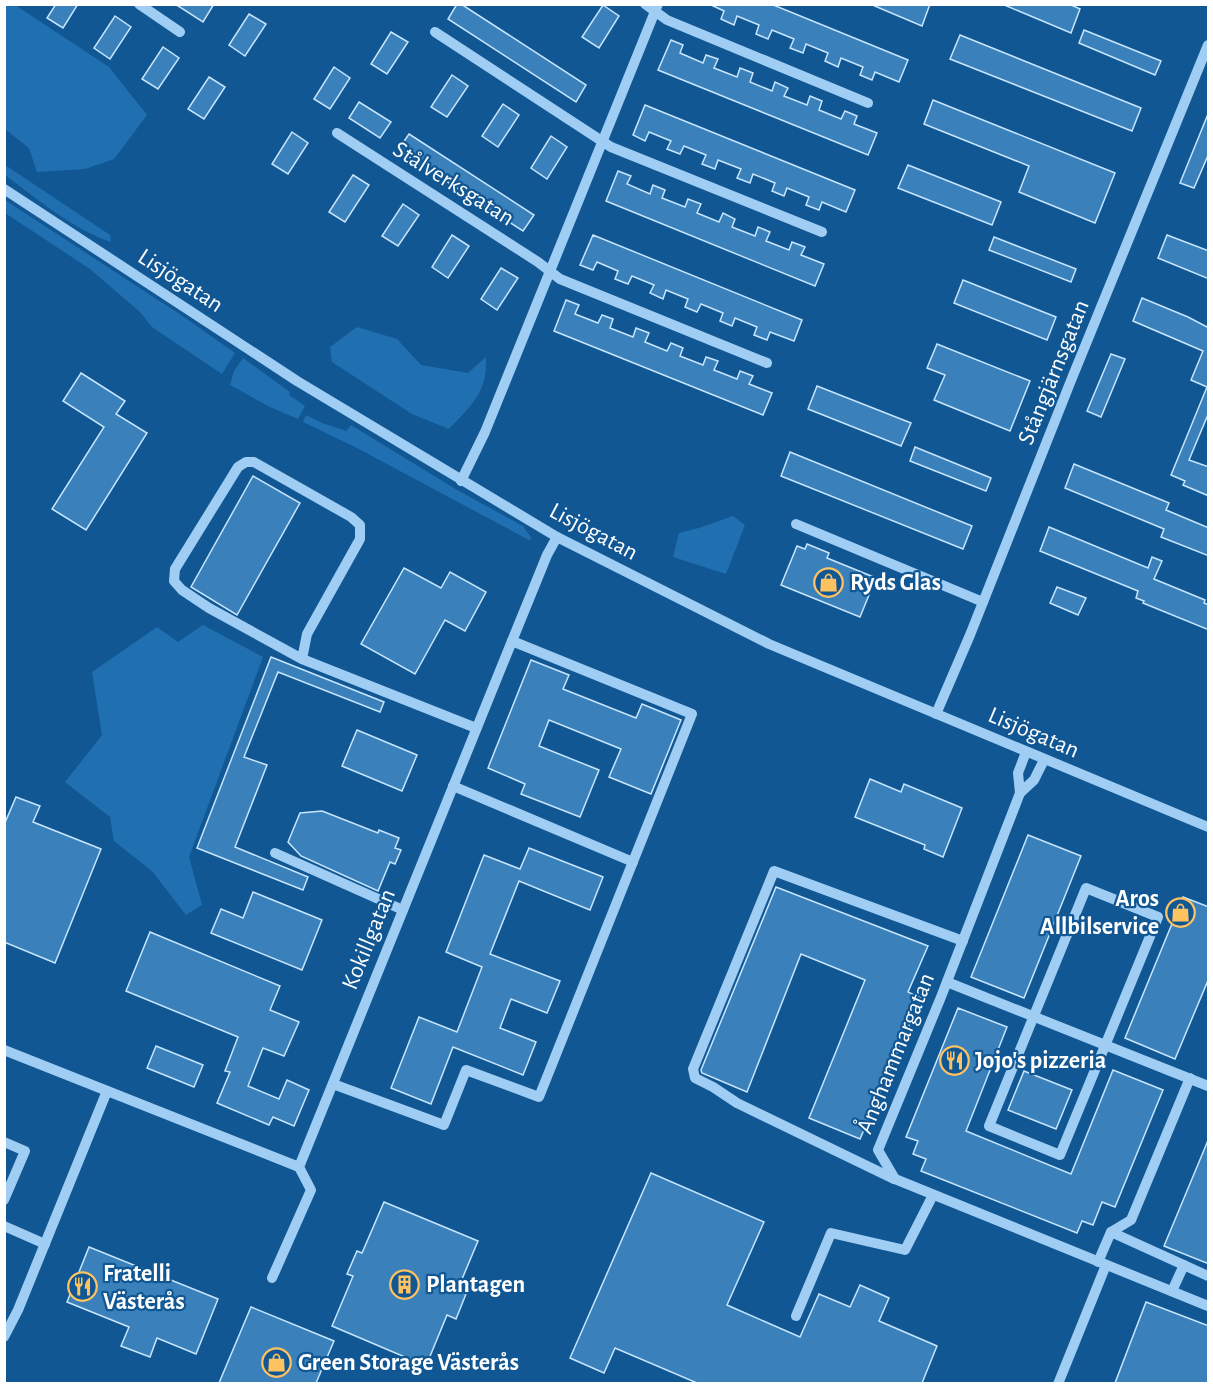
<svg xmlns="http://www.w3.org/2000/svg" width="1213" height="1388" font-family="'Alegreya Sans',sans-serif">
	<rect width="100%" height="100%" fill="#115794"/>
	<!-- green -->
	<g fill="#2070b1">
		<polygon points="4,5 15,5 109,67 147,115 114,159 85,169 37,172 29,148 5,129"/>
		<path d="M5 165 110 235 111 242C74 230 36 198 5 175Z"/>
		<polygon points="5,200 181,315 235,353 222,374 152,327 140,312 90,269 5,213"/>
		<path d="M357 327 397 339 421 365 468 373 486 357C488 392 471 406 449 429L412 414 332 362 330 347Z"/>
		<polygon points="243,358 290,392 289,395 305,406 298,419 270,407 230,385 234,371"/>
		<polygon points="306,415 322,423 346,431 351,425 457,490 523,526 532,539 529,540 357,448 303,422"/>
		<polygon points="733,516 745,525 726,574 673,557 679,533 699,528"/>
		<polygon points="203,625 263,657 189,857 202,905 186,915 152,871 114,841 110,817 65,782 102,735 92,672 157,627 178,642"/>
	</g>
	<!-- building -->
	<g fill="#3a81bc" stroke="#c7e5fd" stroke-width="1.5">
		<polygon points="56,4 78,4 63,28 47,18"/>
		<polygon points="175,4 214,4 203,22"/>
		<polygon points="457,4 461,4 586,85 576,102 448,19"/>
		<polygon points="709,4 771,4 908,60 899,82 875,72 872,80 860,75 863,67 841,58 838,67 825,61 828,53 806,44 803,53 790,48 794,39 772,30 768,39 756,34 759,25 737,16 734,25 721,19 724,11"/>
		<polygon points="870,4 930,4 922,26"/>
		<polygon points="1002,4 1069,4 1080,9 1071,33"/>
		<polygon points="603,5 619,16 599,48 582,37"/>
		<polygon points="249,14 266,24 245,56 229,45"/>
		<polygon points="115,16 131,27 110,59 94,48"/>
		<polygon points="1084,30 1161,61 1155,75 1079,43"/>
		<polygon points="391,32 408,42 387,74 371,64"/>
		<polygon points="960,35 1141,108 1132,131 950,59"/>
		<polygon points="671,40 683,45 680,53 703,63 706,55 718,59 714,68 737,77 740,68 753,73 750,82 772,91 775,82 788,88 784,96 807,105 810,96 822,101 819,110 841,119 845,111 857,116 854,124 877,133 868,155 658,70"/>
		<polygon points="163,47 179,58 158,89 142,79"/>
		<polygon points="334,67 350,78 330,109 314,99"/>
		<polygon points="452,75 468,86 447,117 431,107"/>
		<polygon points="209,77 225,87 204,119 188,109"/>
		<polygon points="933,100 1115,173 1095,223 1019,192 1029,166 924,124"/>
		<polygon points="359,102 391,122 380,138 349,118"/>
		<polygon points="503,104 519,115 498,147 482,136"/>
		<polygon points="645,105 855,190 846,212 822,202 819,210 806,205 809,197 787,188 784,196 772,191 775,183 753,174 750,183 737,178 741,169 718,160 715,169 702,164 706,155 684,146 680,154 667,149 671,141 649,132 645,141 633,135"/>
		<polygon points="1208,114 1209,153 1194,188 1180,183"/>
		<polygon points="292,132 308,143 288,174 272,164"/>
		<polygon points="409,134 534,215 523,231 398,150"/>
		<polygon points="551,136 567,147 547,179 531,168"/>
		<polygon points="908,165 1001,202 992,225 898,188"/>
		<polygon points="618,171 631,176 627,184 650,194 653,185 665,190 662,198 685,207 688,199 701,204 697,213 719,222 723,213 735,219 732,227 755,236 758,227 770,232 766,241 789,250 792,242 805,247 801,255 824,264 815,286 606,201"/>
		<polygon points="353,175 369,185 345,222 329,212"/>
		<polygon points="403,204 419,215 398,246 382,236"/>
		<polygon points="452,235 469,246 448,278 432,267"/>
		<polygon points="593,235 802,320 794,341 770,332 767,340 754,335 757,327 735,318 732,326 720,321 723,313 701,304 697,312 685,307 688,299 666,290 663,299 650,293 654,285 632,276 628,284 615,279 618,271 597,262 593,270 580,265"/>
		<polygon points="1167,235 1209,251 1209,279 1158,258"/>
		<polygon points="994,237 1076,269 1071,282 989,250"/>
		<polygon points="501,268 518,278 497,310 481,299"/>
		<polygon points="963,280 1056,317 1047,340 954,303"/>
		<polygon points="1142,298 1188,317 1209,328 1209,412 1189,460 1209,467 1209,496 1183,485 1185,481 1171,475 1207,387 1191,380 1203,351 1133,321"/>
		<polygon points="566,300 579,305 575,314 598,323 602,315 613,319 610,328 633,337 636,328 649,333 645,342 667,351 671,343 683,348 680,356 703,365 706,357 718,361 714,370 737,379 740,371 753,376 749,384 772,393 763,415 554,331"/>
		<polygon points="937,344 1030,381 1010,431 934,400 945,375 927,368"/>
		<polygon points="1111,354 1125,359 1101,417 1087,411"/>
		<polygon points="81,373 125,401 116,414 147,433 86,530 52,509 104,427 63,401"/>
		<polygon points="817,386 911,423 901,446 808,409"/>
		<polygon points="915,447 991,478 986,491 910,461"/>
		<polygon points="790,452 972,526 963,549 781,476"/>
		<polygon points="1074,464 1169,503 1166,510 1209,528 1209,556 1161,537 1164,529 1065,488"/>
		<polygon points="253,476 300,503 237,615 191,587"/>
		<polygon points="1049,527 1148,568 1152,557 1162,561 1154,579 1205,600 1204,603 1209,605 1209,630 1143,603 1144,601 1136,598 1138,591 1040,551"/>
		<polygon points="807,544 829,553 827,558 876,578 860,617 781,585 797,546 805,549"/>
		<polygon points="404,568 441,588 450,572 486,592 465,631 445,620 415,674 361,644"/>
		<polygon points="1057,587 1086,598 1078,615 1050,603"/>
		<polygon points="271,657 384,702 380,712 278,672 244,757 267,765 235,847 308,877 303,890 197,848"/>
		<polygon points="531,660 569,675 563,689 636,718 642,704 681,720 651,794 609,777 621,749 549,720 539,746 599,770 580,817 521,794 525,784 488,768"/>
		<polygon points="357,730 417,755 402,791 342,766"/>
		<polygon points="870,779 901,792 904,784 962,808 943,857 924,849 925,845 855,817"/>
		<polygon points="16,797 40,806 33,822 101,849 55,963 4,942 4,825"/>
		<polygon points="322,811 378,833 379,830 399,838 395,848 401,850 395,864 390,862 378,891 301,856 288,842 300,813"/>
		<polygon points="1028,835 1081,856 1024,998 971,977"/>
		<polygon points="529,848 603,877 590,910 519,881 490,954 560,981 547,1013 511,999 500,1028 536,1042 523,1075 453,1047 431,1104 391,1088 419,1017 457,1032 482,967 446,952 484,855 520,869"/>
		<polygon points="776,887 928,946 908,992 921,998 860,1139 809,1118 865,980 801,954 747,1092 702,1073 701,1070"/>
		<polygon points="253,892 322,920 302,970 211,933 221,909 243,918"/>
		<polygon points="1183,897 1209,907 1209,978 1175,1059 1125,1038"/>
		<polygon points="150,932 280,986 270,1010 299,1022 284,1056 263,1048 248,1086 279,1099 287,1080 309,1090 294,1126 273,1117 269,1125 217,1103 230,1072 225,1071 238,1037 126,991"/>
		<polygon points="958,1008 1007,1027 966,1131 1071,1174 1113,1070 1163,1090 1115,1207 1102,1202 1093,1225 1082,1221 1077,1233 921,1171 926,1159 913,1154 918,1141 906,1137"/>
		<polygon points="156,1046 203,1065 194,1087 147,1068"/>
		<polygon points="1024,1071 1072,1090 1056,1129 1008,1110"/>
		<polygon points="1209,1138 1209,1264 1164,1246"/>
		<polygon points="651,1173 764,1222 727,1305 800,1337 819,1294 850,1307 860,1285 889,1298 879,1321 937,1346 922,1383 697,1383 615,1348 604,1373 570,1358"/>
		<polygon points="384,1202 478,1241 457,1291 466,1294 456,1319 447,1315 426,1366 332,1326 353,1276 347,1274 357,1251 362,1253"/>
		<polygon points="89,1247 218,1299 196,1354 157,1338 150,1357 121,1346 129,1327 67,1302"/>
		<polygon points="1146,1302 1209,1326 1209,1383 1115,1383"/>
		<polygon points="251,1307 334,1341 316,1383 219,1383"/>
	</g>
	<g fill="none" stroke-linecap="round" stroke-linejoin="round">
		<!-- minor -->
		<g stroke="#9fcdf3" stroke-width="10">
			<polyline points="139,4 180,32"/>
			<polyline points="645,4 667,20 868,103"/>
			<polyline points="435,32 611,147 822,232"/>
			<polyline points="337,133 538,262 560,279 767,363"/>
			<polyline points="4,189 297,381 557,537 769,644 1208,827"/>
			<polyline points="461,481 485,432 658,4"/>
			<polyline points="796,524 983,602"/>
			<polyline points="302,659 307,634 360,539 360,525 351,517 254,462 246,462 238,467 175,569 174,581 182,590 209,608 302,659 476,728"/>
			<polyline points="936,714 970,635 1072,378 1208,45"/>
			<polyline points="1044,760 1034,780 1020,793 941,997 878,1150 895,1179 1208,1306"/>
			<polyline points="453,786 633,862"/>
			<polyline points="1020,793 1018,773 1026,752"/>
			<polyline points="275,853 403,910"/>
			<polygon points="1086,888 1158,917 1060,1155 989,1126"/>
			<polyline points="947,982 1208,1086"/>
			<polyline points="4,1050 299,1167 512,641 547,555 557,537"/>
			<polyline points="333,1084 444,1125 466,1070 539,1097 692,714 512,641"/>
			<polyline points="4,1142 25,1151 4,1200"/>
			<polyline points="894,1179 737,1103 713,1087 695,1078 693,1069 774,871 963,941"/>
			<polyline points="4,1226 45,1244"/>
			<polyline points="1111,1232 1208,1276"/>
			<polyline points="1098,1262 1111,1232 1131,1220 1190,1078"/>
			<polyline points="272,1278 311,1190 299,1167"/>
			<polyline points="1172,1291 1184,1265"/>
			<polyline points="796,1316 831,1233 905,1250 933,1195"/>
			<polyline points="4,1337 18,1310 107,1091"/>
			<polyline points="1058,1384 1106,1265"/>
		</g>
	</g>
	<!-- icons -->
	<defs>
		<symbol id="shop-ring" viewBox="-11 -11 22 22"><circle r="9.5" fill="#115794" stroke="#ffc261" stroke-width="1.5"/><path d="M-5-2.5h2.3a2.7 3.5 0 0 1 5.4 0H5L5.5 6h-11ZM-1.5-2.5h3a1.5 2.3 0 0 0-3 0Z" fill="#ffc261"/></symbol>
		<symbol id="restaurant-ring" viewBox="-11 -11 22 22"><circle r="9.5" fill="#115794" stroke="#ffc261" stroke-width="1.5"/><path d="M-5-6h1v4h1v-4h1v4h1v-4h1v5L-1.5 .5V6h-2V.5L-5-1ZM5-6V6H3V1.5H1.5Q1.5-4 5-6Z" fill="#ffc261"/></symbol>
		<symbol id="building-ring" viewBox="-11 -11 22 22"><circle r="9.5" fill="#115794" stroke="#ffc261" stroke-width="1.5"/><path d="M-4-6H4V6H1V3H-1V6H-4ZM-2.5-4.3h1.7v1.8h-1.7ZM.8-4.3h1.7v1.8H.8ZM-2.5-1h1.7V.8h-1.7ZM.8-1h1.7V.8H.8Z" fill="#ffc261"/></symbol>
	</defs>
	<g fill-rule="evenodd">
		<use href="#shop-ring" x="812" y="566" width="33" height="33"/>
		<use href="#shop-ring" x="1164" y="896" width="33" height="33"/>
		<use href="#restaurant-ring" x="938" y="1044" width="33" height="33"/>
		<use href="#building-ring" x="388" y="1268" width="33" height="33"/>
		<use href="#restaurant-ring" x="66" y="1270" width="33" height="33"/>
		<use href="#shop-ring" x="260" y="1346" width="33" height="33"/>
	</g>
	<g text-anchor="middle" stroke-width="4.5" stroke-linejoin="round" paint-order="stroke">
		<!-- street labels -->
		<g font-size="24" fill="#fff" stroke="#115794">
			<text transform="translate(454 183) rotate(32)" y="8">Stålverksgatan</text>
			<text transform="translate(181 280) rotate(33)" y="8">Lisjögatan</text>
			<text transform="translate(1053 372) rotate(-68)" y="8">Stångjärnsgatan</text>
			<text transform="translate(594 531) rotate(28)" y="8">Lisjögatan</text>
			<text transform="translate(1034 732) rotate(23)" y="8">Lisjögatan</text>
			<text transform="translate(368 939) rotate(-68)" y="8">Kokillgatan</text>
			<text transform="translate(895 1053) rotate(-68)" y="8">Ånghammargatan</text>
		</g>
		<!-- poi labels -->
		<g font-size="24" font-weight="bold" fill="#fff" stroke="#115794" text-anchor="start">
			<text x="850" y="590">Ryds Glas</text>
			<text x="1159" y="906" text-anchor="end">Aros<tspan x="1159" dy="28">Allbilservice</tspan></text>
			<text x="975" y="1068">Jojo's pizzeria</text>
			<text x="103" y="1281">Fratelli<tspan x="103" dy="28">Västerås</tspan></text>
			<text x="426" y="1292">Plantagen</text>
			<text x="298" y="1370">Green Storage Västerås</text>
		</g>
	</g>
	<!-- border -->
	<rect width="1213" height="1388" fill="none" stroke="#ffffff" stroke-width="12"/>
</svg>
